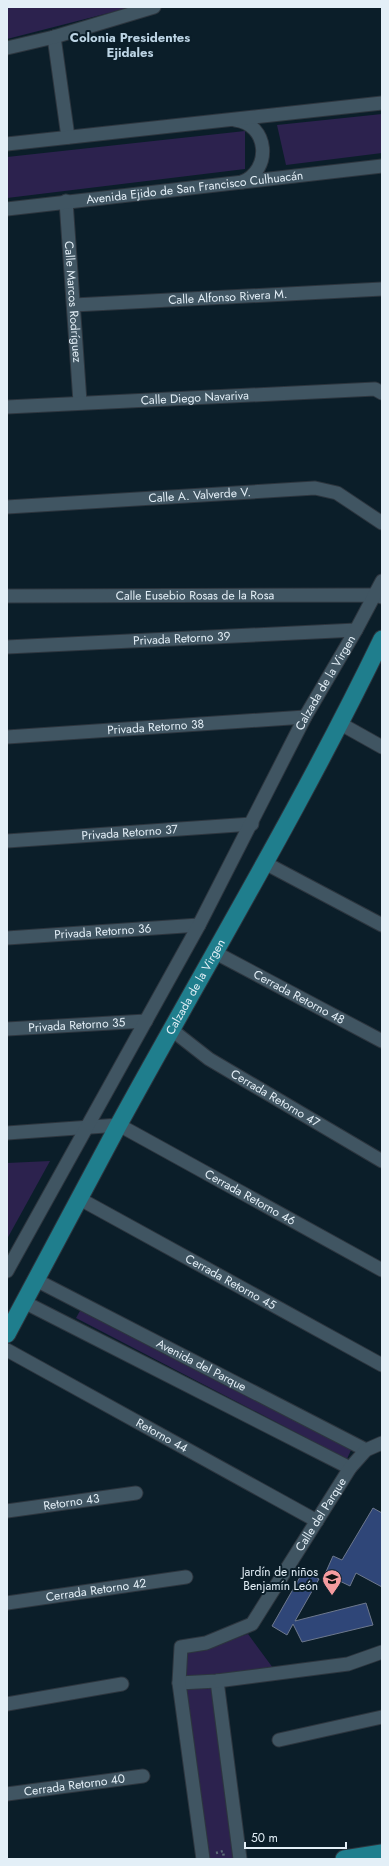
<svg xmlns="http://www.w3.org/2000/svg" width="389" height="1866" font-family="Jost,sans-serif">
	<rect width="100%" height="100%" fill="#0b1e29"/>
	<!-- green -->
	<g fill="#2c224e">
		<polygon points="7,7 132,7 7,39"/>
		<polygon points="382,114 382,153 286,165 277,125"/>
		<polygon points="245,131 245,169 7,198 7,157"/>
		<polygon points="50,1161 7,1239 7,1163"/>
		<polygon points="81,1309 351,1450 347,1459 76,1318"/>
		<polygon points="248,1634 273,1668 218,1676 186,1677 186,1650 207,1648"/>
		<polygon points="214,1684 235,1859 205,1859 184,1687"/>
	</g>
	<!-- building -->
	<g fill="#2f4678" stroke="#6d788c">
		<polygon points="373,1508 382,1513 382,1587 356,1573 350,1586 325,1574 333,1556 342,1560"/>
		<polygon points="304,1570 319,1579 295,1621 366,1603 373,1625 302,1642 293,1624 287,1635 272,1626"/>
	</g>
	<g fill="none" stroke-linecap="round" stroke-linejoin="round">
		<defs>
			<g id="minor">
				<polyline points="54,37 68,137"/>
				<polyline points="7,48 54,37 154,7"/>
				<path d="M235 120C269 124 272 170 242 182"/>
				<polyline points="7,144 382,103"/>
				<path id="s1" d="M66 201 80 402"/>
				<path id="s2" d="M7 209 382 166"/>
				<path id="s3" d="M74 305 382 289"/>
				<path id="s4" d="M7 407 375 389 382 393"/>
				<path id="s5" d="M7 507 315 488 337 493 382 523"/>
				<path id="s6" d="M7 596 375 595 382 597"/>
				<path id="s7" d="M7 647 356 630"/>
				<polyline points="341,724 382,747"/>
				<path id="s8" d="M7 737 305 717"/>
				<path id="s9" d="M7 841 252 824"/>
				<polyline points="265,863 382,925"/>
				<path id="s10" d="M7 938 199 925"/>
				<path id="s11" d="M216 953 382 1041"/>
				<path id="s12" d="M7 1029 146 1021"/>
				<path id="s13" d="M172 1030 209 1059 382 1161"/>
				<path id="s14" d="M7 1133 119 1125 382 1270"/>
				<path id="s15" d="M80 1199 382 1365"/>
				<path id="s16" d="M7 1271 199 925 305 717 356 630 382 581"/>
				<path id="s17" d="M36 1280 366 1450"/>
				<polyline points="24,1302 350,1468"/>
				<path id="s18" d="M7 1350 317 1521"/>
				<path id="s19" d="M7 1511 136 1493"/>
				<path id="s20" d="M7 1603 186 1577"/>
				<polyline points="217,1681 240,1859"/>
				<polyline points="179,1683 217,1681 348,1664 382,1652"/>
				<polyline points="7,1704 122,1684"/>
				<polyline points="279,1740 382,1717"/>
				<path id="s21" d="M7 1794 143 1776"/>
				<path id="s22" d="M203 1859 179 1683 181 1647 206 1643 252 1624 350 1468 366 1450 382 1443"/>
			</g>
			<g id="major">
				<path id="s23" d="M7 1334C45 1264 81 1194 119 1124 207 963 302 805 382 639"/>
				<polyline points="344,1859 382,1853"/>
			</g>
		</defs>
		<!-- minor casing -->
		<use href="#minor" stroke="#2d363f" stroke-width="15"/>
		<!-- major casing -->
		<use href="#major" stroke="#2d363f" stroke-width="19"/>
		<!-- path -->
		<polyline stroke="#5b6c76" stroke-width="2.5" stroke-dasharray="2 3" stroke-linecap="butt" points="216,1853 223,1851 224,1859"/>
		<!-- minor -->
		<use href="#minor" stroke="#405562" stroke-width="13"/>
		<!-- major -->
		<use href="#major" stroke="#1f7e8d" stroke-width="17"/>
	</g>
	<!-- icons -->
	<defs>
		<symbol id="school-pin" viewBox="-11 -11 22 30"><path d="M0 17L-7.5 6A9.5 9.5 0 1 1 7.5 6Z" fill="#f49b9f" stroke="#0b1e29"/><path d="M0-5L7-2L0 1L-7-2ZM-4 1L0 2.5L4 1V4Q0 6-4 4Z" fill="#111"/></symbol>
	</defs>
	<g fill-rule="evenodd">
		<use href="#school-pin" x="321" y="1568" width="22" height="30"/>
	</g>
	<g text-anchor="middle" stroke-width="4" stroke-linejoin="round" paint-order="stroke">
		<!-- street labels -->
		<g font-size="12" fill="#e3eff7" stroke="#0b1e29">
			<text dy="4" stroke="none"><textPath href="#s2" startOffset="189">Avenida Ejido de San Francisco Culhuacán</textPath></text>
			<text dy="4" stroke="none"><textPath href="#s3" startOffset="154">Calle Alfonso Rivera M.</textPath></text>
			<text dy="4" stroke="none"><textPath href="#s1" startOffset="101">Calle Marcos Rodríguez</textPath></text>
			<text dy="4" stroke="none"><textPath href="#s4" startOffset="188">Calle Diego Navariva</textPath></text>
			<text dy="4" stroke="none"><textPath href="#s5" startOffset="193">Calle A. Valverde V.</textPath></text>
			<text dy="4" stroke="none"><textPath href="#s6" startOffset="188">Calle Eusebio Rosas de la Rosa</textPath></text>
			<text dy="4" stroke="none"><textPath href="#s7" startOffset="175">Privada Retorno 39</textPath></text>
			<text dy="4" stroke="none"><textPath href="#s16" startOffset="669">Calzada de la Virgen</textPath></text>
			<text dy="4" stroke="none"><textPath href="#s8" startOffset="149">Privada Retorno 38</textPath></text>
			<text dy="4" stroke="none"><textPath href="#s9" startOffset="123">Privada Retorno 37</textPath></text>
			<text dy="4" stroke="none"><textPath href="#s10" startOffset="96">Privada Retorno 36</textPath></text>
			<text dy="4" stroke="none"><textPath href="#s23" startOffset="395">Calzada de la Virgen</textPath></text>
			<text dy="4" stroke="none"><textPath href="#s11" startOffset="94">Cerrada Retorno 48</textPath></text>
			<text dy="4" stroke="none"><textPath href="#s12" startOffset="70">Privada Retorno 35</textPath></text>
			<text dy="4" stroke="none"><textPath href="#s13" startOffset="124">Cerrada Retorno 47</textPath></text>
			<text dy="4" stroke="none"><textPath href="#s14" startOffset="262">Cerrada Retorno 46</textPath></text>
			<text dy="4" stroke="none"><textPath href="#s15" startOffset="172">Cerrada Retorno 45</textPath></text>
			<text dy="4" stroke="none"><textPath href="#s17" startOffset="186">Avenida del Parque</textPath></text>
			<text dy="4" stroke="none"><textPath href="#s18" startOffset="177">Retorno 44</textPath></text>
			<text dy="4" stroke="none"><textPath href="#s19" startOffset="65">Retorno 43</textPath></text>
			<text dy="4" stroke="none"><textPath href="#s22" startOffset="418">Calle del Parque</textPath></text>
			<text dy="4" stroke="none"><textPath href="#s20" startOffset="90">Cerrada Retorno 42</textPath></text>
			<text dy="4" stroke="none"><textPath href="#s21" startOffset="68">Cerrada Retorno 40</textPath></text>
		</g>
		<!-- poi labels -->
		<g font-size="12" fill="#e3eff7" stroke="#0b1e29" text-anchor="end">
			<text x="318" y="1576">Jardín de niños<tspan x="318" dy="14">Benjamín León</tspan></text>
		</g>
		<!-- neighbourhood labels -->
		<g font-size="13" font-weight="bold" fill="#bcd4e4" stroke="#0b1e29">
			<text x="130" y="42">Colonia Presidentes<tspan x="130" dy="15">Ejidales</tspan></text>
		</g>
	</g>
	<!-- border -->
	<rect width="389" height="1866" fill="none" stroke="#e3eff7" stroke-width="16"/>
	<!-- scale -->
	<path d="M245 1842v6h101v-6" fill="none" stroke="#e3eff7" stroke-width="2"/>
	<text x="251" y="1842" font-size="12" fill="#e3eff7" stroke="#0b1e29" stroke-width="3" paint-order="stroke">50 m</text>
</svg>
